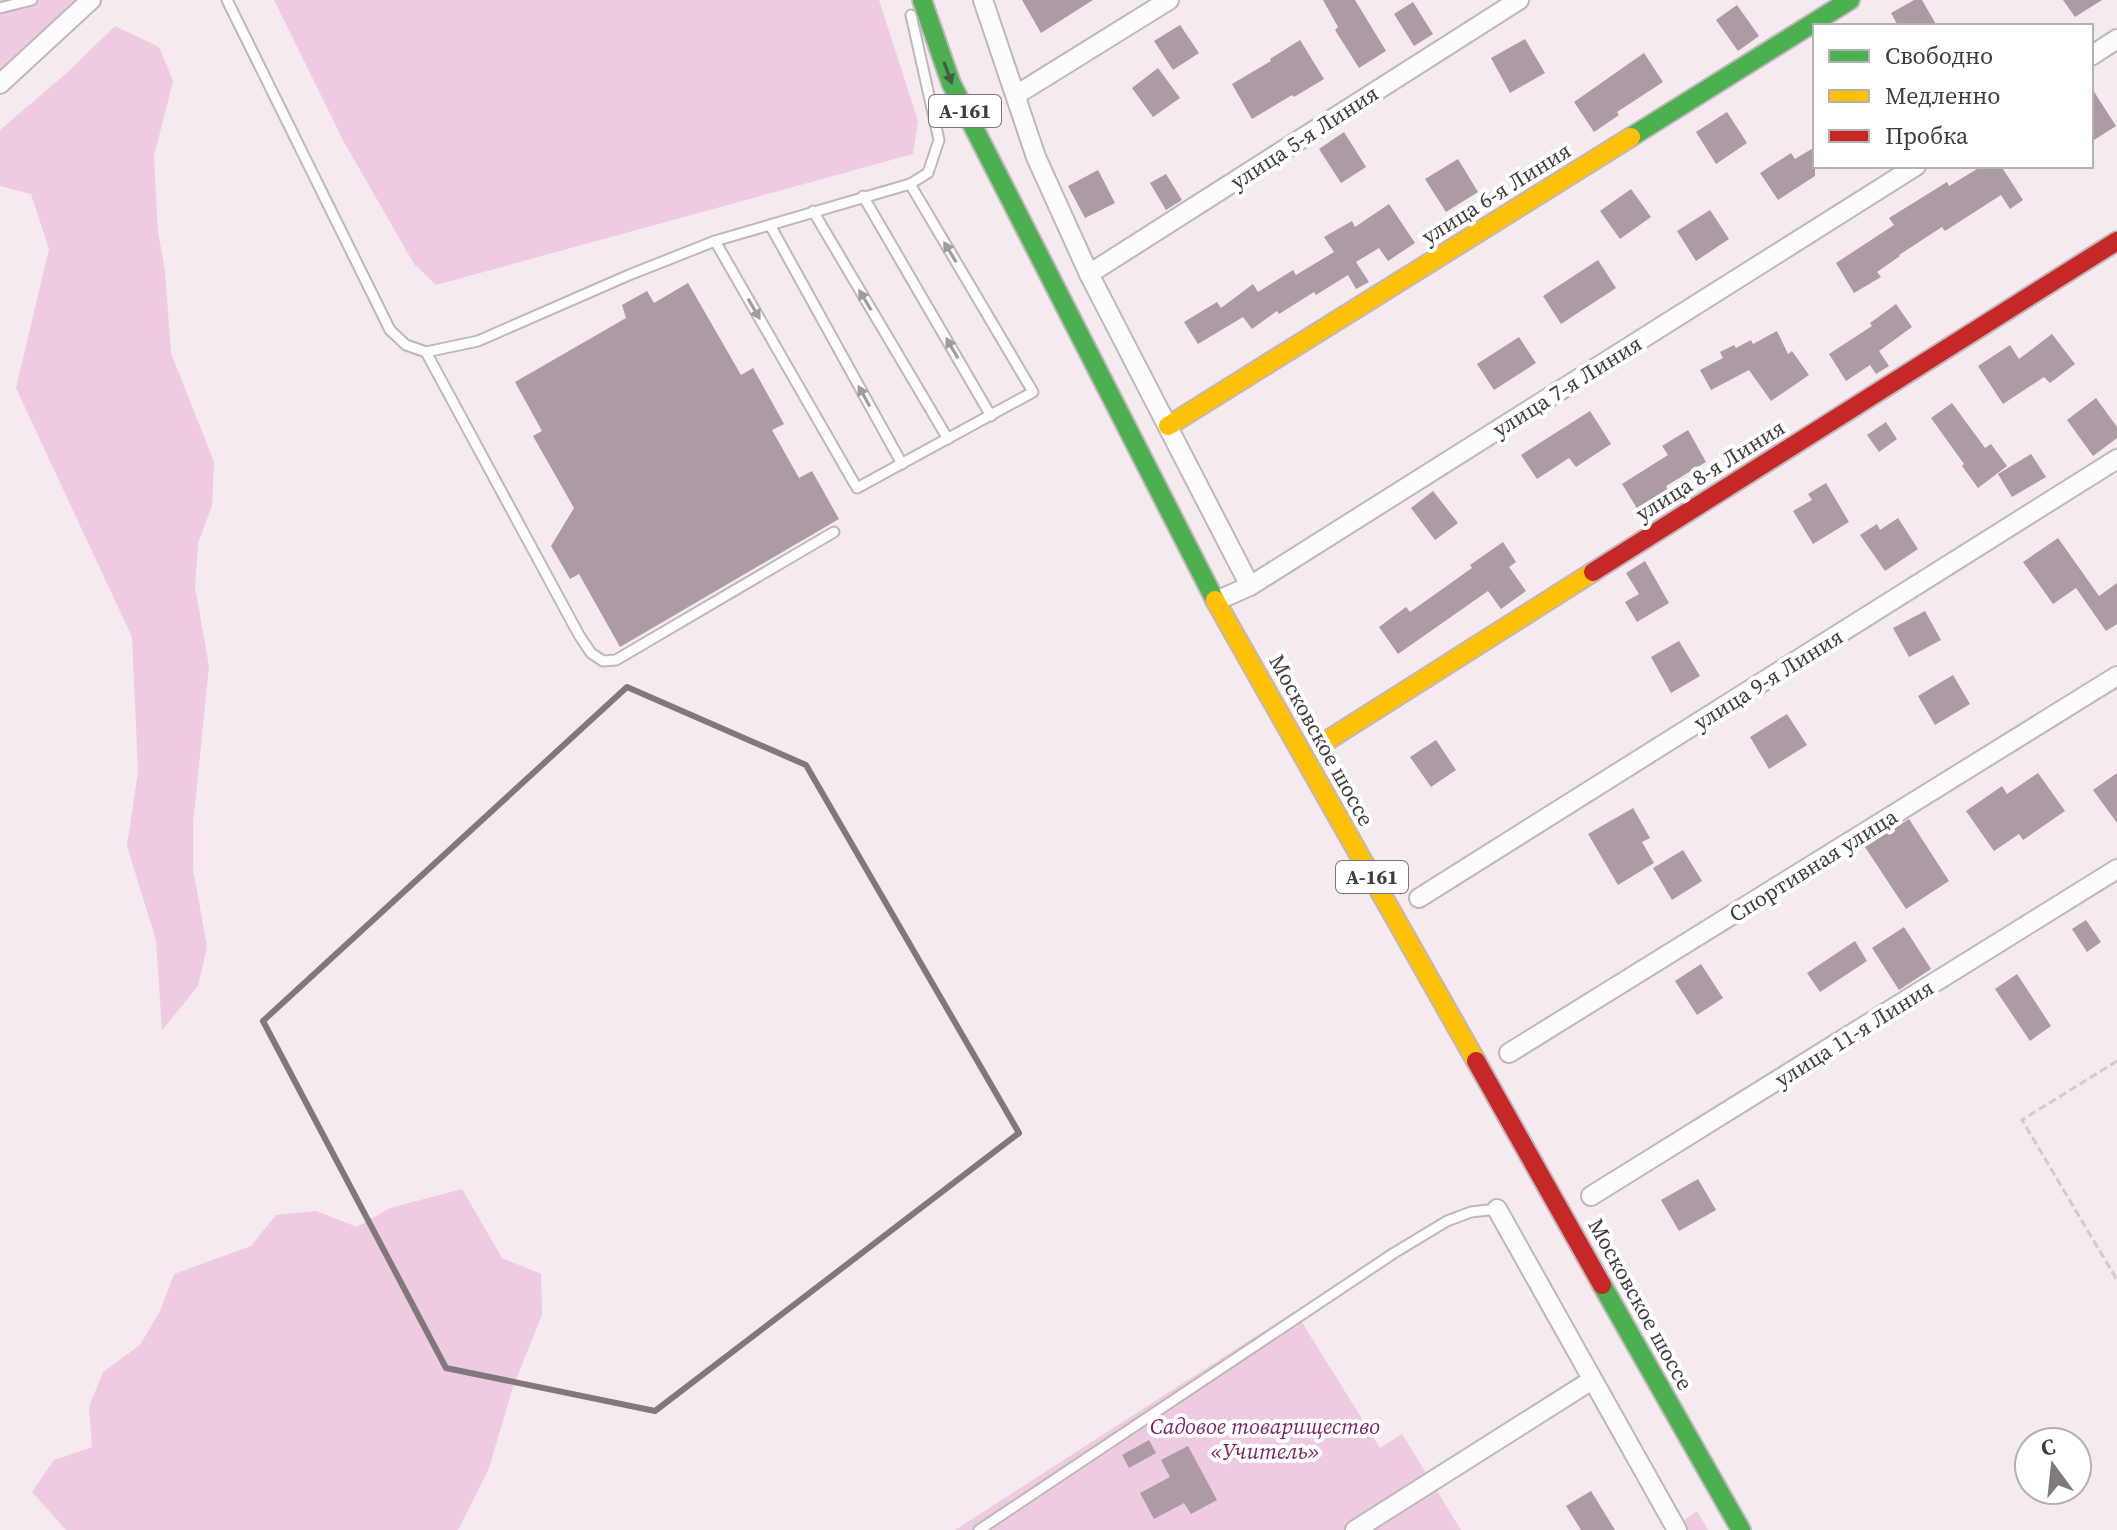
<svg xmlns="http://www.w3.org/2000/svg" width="2117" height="1530" font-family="'Source Serif 4',serif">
	<rect width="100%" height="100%" fill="#f4eaef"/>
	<!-- green -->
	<g fill="#eecbe0">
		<polygon points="0,0 87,0 0,74"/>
		<polygon points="274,0 879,0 918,121 913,154 436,285 414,264 344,142"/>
		<polygon points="115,26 159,47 173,81 154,156 158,232 165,271 171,353 214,462 212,506 198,543 195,587 209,666 193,824 193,869 207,947 198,986 162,1030 156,940 127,846 138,771 132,637 16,388 49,249 31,194 0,186 0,130 69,71"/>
		<polygon points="462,1189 502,1258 541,1274 542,1315 513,1387 489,1468 458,1530 66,1530 32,1492 54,1460 92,1447 89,1407 103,1372 140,1345 160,1311 174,1274 251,1246 276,1215 316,1211 357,1227 390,1208"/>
		<polygon points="1295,1311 1380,1448 1402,1434 1461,1530 955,1530"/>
		<polygon points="1697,1511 1708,1530 1670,1530"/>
	</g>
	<!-- building -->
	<g fill="#ac9aa5">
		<polygon points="1022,0 1093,0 1041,33"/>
		<polygon points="1323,0 1355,0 1386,51 1359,68 1335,30 1338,27"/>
		<polygon points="1914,0 1922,0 1937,26 1898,26 1891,13"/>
		<polygon points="2063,0 2102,0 2075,17"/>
		<polygon points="1413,2 1433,34 1414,46 1394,14"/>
		<polygon points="1737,5 1759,36 1738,51 1716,20"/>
		<polygon points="1180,25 1199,53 1173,70 1154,41"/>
		<polygon points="1525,39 1545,73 1510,93 1491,58"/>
		<polygon points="1300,40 1324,79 1294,97 1292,95 1252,119 1232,84 1271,61 1270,59"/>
		<polygon points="1644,53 1663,82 1617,112 1619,115 1594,132 1574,102"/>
		<polygon points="1158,68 1180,98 1153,117 1132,88"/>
		<polygon points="2091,87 2116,126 2091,142"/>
		<polygon points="1727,112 1747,143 1716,164 1696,132"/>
		<polygon points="1344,132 1366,167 1341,183 1319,149"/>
		<polygon points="1815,147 1815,176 1778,200 1760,173 1791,153 1795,159"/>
		<polygon points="1458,159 1478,192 1446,212 1425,179"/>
		<polygon points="1982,166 2001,166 2023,200 2010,209 2001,195 1945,231 1942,227 1899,255 1900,256 1877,272 1881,277 1854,293 1836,263 1894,225 1889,218 1947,182 1949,186"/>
		<polygon points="1098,170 1115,203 1085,218 1068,186"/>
		<polygon points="1166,174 1182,200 1166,210 1150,183"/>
		<polygon points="1631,189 1651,217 1620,239 1600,211"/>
		<polygon points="1389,204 1415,243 1388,261 1379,248 1356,262 1369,282 1356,289 1348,275 1316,295 1314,292 1279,314 1277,311 1252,329 1243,317 1198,344 1184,322 1217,302 1221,308 1253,284 1258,292 1293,270 1296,275 1334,252 1324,237 1352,221 1355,227"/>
		<polygon points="1710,210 1729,239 1696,261 1677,231"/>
		<polygon points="1598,260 1616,288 1561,324 1543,296"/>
		<polygon points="688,283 741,375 753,368 784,424 772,430 799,478 812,471 839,519 620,647 579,574 570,579 551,546 574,508 533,436 542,431 515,382 626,318 622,305 647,291 654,303"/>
		<polygon points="1896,304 1912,327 1879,351 1889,366 1876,374 1870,365 1846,381 1829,354 1872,326 1870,323"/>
		<polygon points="1777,331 1788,354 1792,351 1809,375 1771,401 1749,370 1711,390 1700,370 1723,358 1720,352 1734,345 1736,348 1751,340 1753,344"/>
		<polygon points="2052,334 2075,364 2050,383 2044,377 2003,404 1978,366 2010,345 2019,359"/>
		<polygon points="1519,337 1536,363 1494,390 1477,364"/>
		<polygon points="2096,398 2117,427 2117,438 2093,456 2067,420"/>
		<polygon points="1952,403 1985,448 1991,444 2007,466 1978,488 1962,466 1964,464 1931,418"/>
		<polygon points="1590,411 1611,444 1576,467 1569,458 1537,479 1521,455"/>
		<polygon points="1886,422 1897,439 1879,452 1867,435"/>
		<polygon points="1688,430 1706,462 1666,486 1669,492 1638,510 1622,484 1668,455 1662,446"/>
		<polygon points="2031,454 2046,477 2012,497 1998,474"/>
		<polygon points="1826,483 1849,522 1813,544 1793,511 1812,500 1808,494"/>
		<polygon points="1433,491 1458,523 1435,540 1411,508"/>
		<polygon points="1898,518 1918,549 1885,571 1860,535 1877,524 1880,530"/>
		<polygon points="2058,538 2099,596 2117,583 2117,624 2106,631 2076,588 2053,604 2023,562"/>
		<polygon points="1503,542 1516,562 1509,567 1526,591 1501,609 1488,591 1398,654 1379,627 1406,607 1410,612 1472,568 1470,565"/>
		<polygon points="1645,561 1669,603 1637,622 1625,602 1639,594 1626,573"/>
		<polygon points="1925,611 1941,640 1909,657 1893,628"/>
		<polygon points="1679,641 1700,676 1671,693 1651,657"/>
		<polygon points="1953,675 1970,704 1935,725 1918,696"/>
		<polygon points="1787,714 1807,745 1769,769 1750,737"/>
		<polygon points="1436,740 1456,770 1431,787 1410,757"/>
		<polygon points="2038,773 2065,811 2023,840 2019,834 1994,851 1966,811 2002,786 2007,794"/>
		<polygon points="2117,773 2117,823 2093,790"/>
		<polygon points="1633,808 1650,838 1642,842 1654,863 1618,885 1588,834"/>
		<polygon points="1909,819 1949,881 1906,909 1865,847"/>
		<polygon points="1683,850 1702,881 1672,900 1653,868"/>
		<polygon points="2086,920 2101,942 2087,952 2072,929"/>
		<polygon points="1904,927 1931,969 1899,990 1872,948"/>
		<polygon points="1855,941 1867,961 1820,992 1807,973"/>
		<polygon points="1701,964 1723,998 1697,1015 1675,981"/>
		<polygon points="2017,974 2051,1026 2030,1041 1995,989"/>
		<polygon points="1698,1179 1716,1210 1679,1231 1661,1200"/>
		<polygon points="1149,1440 1156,1453 1129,1468 1122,1455"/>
		<polygon points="1188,1446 1217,1500 1191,1514 1184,1503 1154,1519 1140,1493 1170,1477 1161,1460"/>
		<polygon points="1591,1491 1615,1530 1581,1530 1566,1506"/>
	</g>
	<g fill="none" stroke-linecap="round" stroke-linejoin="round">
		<defs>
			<g id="lane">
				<polyline points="227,0 390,330 406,345 426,352 478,341 629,275 715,241 910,184 928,173 939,140 911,15"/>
				<polyline points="0,8 32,0"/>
				<polyline points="863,196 991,416"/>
				<polyline points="813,211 948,439"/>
				<polyline points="770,225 902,464"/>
				<polyline points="715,241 857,488 1033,392 910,184"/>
				<polyline points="426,352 579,635 591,653 603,661 616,660 834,532"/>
				<polyline points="979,1530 1394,1253 1447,1221 1471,1212 1497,1209"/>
			</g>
			<g id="street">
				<polyline points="983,0 1036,157 1089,274 1250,586"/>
				<polyline points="2091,56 2117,39"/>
				<polyline points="0,84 91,0"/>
				<polyline points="1016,95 1169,0"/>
				<polyline points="1089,274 1519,0"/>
				<polyline points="1216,601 1250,586 1916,166"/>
				<polyline points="1419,898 2117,459"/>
				<polyline points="1509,1053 2117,676"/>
				<polyline points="1591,1196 2117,869"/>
				<polyline points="1497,1209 1677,1530"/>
				<polyline points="1355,1530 1592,1380"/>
			</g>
			<g id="fast">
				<polyline points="922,0 951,83 1215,600"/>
				<polyline points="1631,137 1850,0"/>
				<polyline points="1602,1285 1741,1530"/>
			</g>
			<g id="slow">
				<polyline points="1168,426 1631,137"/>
				<polyline points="1215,600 1476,1061"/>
				<polyline points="1328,740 1593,572"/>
			</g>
			<g id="jam">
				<polyline points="1593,572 2117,241"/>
				<polyline points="1476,1061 1602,1285"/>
			</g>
		</defs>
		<!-- lane casing -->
		<use href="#lane" stroke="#bfb7bb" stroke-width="13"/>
		<!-- street casing -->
		<use href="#street" stroke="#bfb7bb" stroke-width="22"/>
		<!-- fast casing -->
		<use href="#fast" stroke="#bfb7bb" stroke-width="22"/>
		<!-- slow casing -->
		<use href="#slow" stroke="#bfb7bb" stroke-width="22"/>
		<!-- jam casing -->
		<use href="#jam" stroke="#bfb7bb" stroke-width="22"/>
		<!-- path -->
		<polyline stroke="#d0cbce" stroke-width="3" stroke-dasharray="8 4" stroke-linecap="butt" points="2117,1061 2022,1120 2117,1280"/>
		<!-- lane -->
		<use href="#lane" stroke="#fdfcfd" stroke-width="9"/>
		<!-- street -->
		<use href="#street" stroke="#fdfcfd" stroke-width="18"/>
		<!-- fast -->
		<use href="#fast" stroke="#4caf50" stroke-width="18"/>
		<!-- slow -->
		<use href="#slow" stroke="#ffc107" stroke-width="18"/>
		<!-- jam -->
		<use href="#jam" stroke="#c62828" stroke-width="18"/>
	</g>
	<!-- one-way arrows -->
	<defs><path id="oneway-solid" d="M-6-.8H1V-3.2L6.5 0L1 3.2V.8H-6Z" transform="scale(2)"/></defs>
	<use fill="#445d43" href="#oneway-solid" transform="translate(948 73) rotate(70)"/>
	<g fill="#9f9b9e">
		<use href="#oneway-solid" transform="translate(950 252) rotate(-121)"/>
		<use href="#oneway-solid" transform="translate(865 300) rotate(-121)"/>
		<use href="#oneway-solid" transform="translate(754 309) rotate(60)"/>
		<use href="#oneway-solid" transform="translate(952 348) rotate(-120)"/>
		<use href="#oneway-solid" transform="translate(864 396) rotate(-119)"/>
	</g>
	<!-- marked area -->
	<path fill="none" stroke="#80787c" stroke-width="6" stroke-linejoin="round" d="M627 687 806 765 1019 1133 655 1411 446 1368 263 1021Z"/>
	<g text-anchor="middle" stroke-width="8" stroke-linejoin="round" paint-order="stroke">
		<!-- shield labels -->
		<g fill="#fff" stroke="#7a7578" stroke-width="2">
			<rect x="929" y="95" width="72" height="32" rx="6"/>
			<rect x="1336" y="861" width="72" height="32" rx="6"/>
		</g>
		<g font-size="20" font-weight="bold" fill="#413a3e">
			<text x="965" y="118">А-161</text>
			<text x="1372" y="884">А-161</text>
		</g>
		<!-- street labels -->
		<g font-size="22" fill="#413a3e" stroke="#fff">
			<text transform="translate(1304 137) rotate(-33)" y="8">улица 5-я Линия</text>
			<text transform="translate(1496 193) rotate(-32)" y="8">улица 6-я Линия</text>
			<text transform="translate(1567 386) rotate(-32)" y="8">улица 7-я Линия</text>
			<text transform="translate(1710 470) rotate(-32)" y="8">улица 8-я Линия</text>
			<text transform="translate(1768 679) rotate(-32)" y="8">улица 9-я Линия</text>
			<text transform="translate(1322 740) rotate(61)" y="8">Московское шоссе</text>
			<text transform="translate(1813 865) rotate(-32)" y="8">Спортивная улица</text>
			<text transform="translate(1854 1033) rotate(-32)" y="8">улица 11-я Линия</text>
			<text transform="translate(1641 1304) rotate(61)" y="8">Московское шоссе</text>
		</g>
		<!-- park labels -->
		<g font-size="22" font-style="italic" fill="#7f1f63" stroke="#fff">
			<text x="1265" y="1434">Садовое товарищество<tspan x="1265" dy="25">«Учитель»</tspan></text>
		</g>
	</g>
	<!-- legend -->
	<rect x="1813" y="24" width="280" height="144" fill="#ffffff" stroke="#b3b0b2" stroke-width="2"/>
	<rect x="1829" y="50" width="40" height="12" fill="#4caf50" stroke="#b3b0b2" stroke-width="2"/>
	<text x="1885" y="64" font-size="24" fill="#413a3e">Свободно</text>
	<rect x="1829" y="90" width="40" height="12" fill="#ffc107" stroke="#b3b0b2" stroke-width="2"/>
	<text x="1885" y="104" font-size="24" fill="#413a3e">Медленно</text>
	<rect x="1829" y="130" width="40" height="12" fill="#c62828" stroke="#b3b0b2" stroke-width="2"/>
	<text x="1885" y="144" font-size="24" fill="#413a3e">Пробка</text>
	<!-- north arrow -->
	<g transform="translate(2053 1466) rotate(345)"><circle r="38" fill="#ffffff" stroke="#b3b0b2" stroke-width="2"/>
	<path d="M0-6L14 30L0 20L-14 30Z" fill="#80787c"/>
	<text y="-12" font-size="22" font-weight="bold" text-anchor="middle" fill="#413a3e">С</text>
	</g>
</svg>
